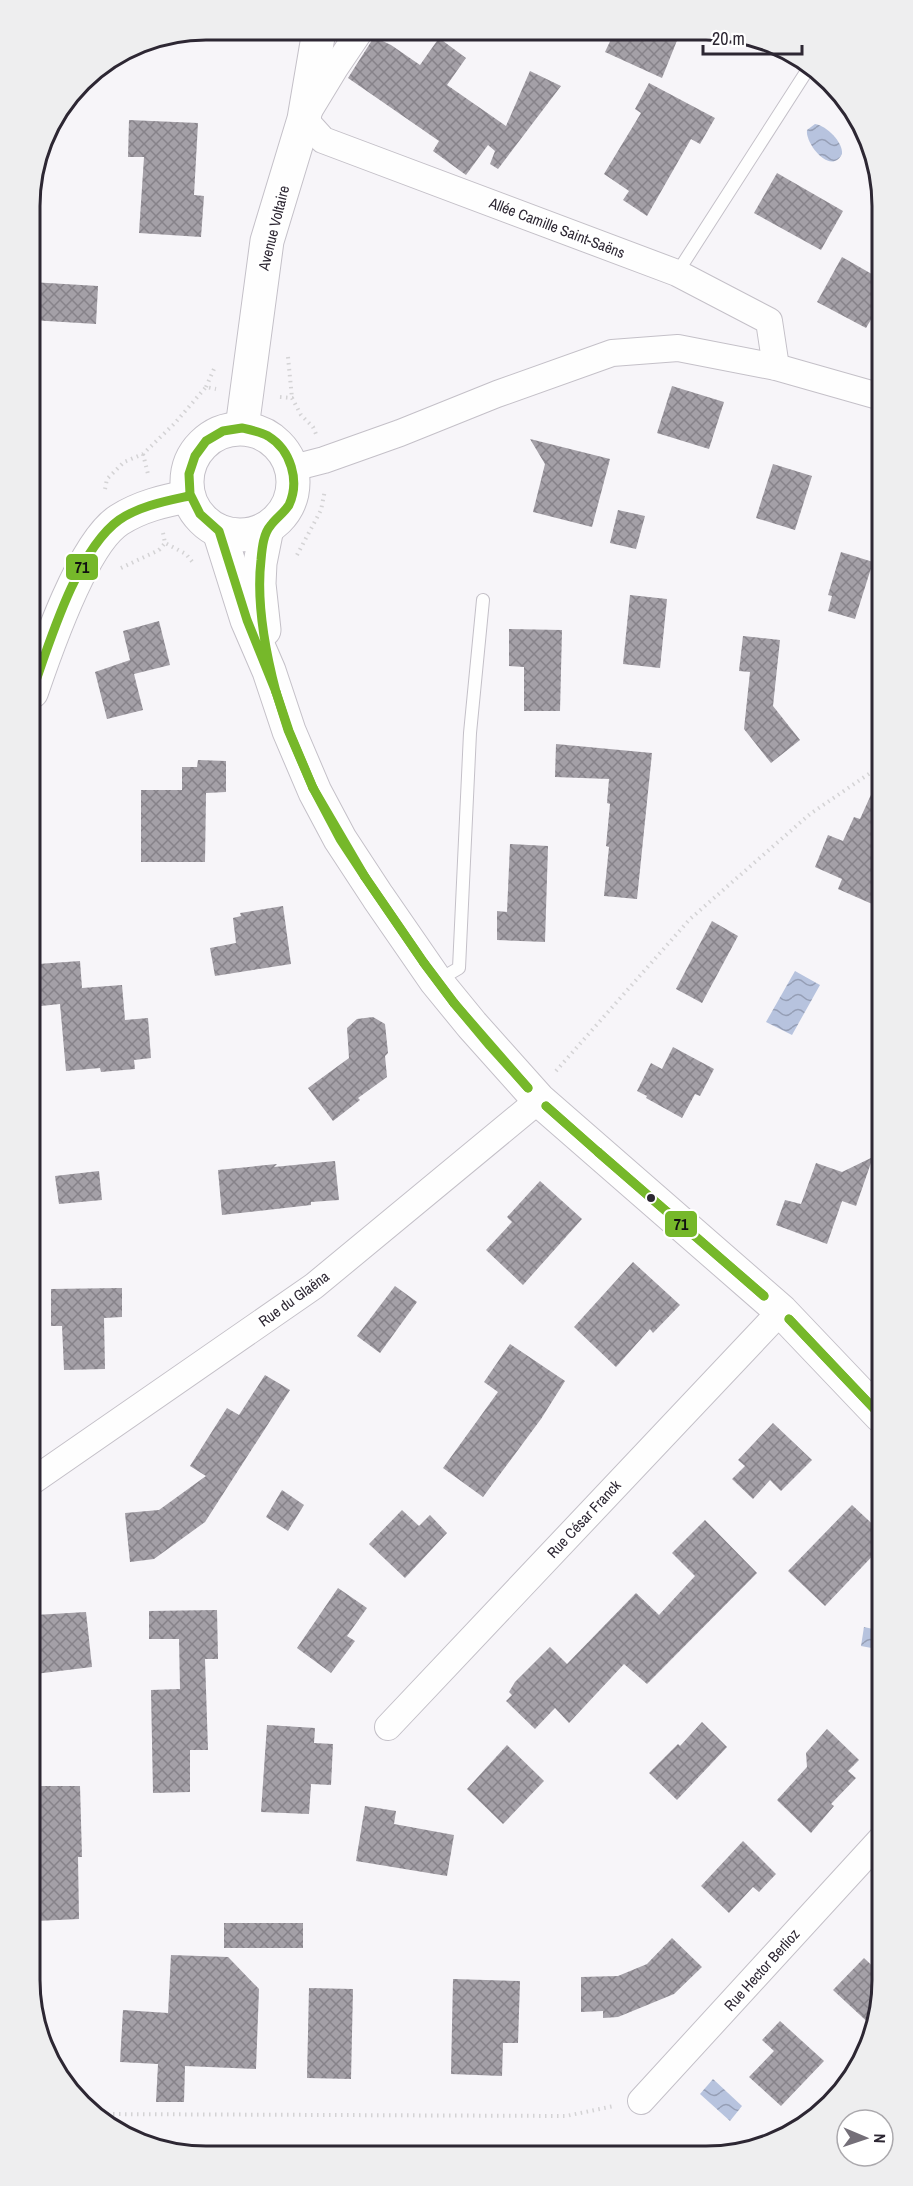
<svg xmlns="http://www.w3.org/2000/svg" width="913" height="2186" font-family="'Archivo Narrow',sans-serif">
	<defs>
		<pattern id="water-waves" width="16" height="10" patternUnits="userSpaceOnUse" patternTransform="scale(1.5)"><rect width="16" height="10" fill="#b7c3de"/><path d="M0 5q4-4 8 0t8 0" fill="none" stroke="#959eb5"/></pattern>
		<pattern id="building-cross-hatch" width="8" height="8" patternUnits="userSpaceOnUse" patternTransform="scale(1.5)"><rect width="8" height="8" fill="#a4a0a7"/><path d="M0 0l8 8M0 8l8-8" fill="none" stroke="#868289"/></pattern>
	</defs>
	<rect width="100%" height="100%" fill="#f7f5f9"/>
	<!-- water -->
	<g fill="url(#water-waves)">
		<path d="M815 124C827 126 843 142 842 154 831 176 805 144 807 130Z"/>
		<polygon points="795,971 820,985 792,1035 766,1022"/>
		<polygon points="864,1627 882,1631 882,1650 861,1646"/>
		<polygon points="713,2079 742,2106 730,2121 700,2094"/>
	</g>
	<!-- building -->
	<g fill="url(#building-cross-hatch)">
		<polygon points="614,33 680,33 662,78 605,52"/>
		<polygon points="374,37 391,45 420,65 439,38 466,58 447,85 506,126 530,71 561,86 498,169 490,164 495,151 488,145 466,175 433,151 439,141 348,78"/>
		<polygon points="649,83 715,118 700,144 691,139 647,216 623,200 629,191 604,174 641,113 635,109"/>
		<polygon points="129,120 198,123 194,195 204,196 201,237 139,233 144,157 128,157"/>
		<polygon points="777,173 843,211 821,250 754,213"/>
		<polygon points="842,257 877,277 878,308 866,328 817,302"/>
		<polygon points="31,282 98,286 96,324 31,320"/>
		<polygon points="672,386 724,402 709,449 657,433"/>
		<polygon points="530,439 610,459 592,527 533,512 545,464"/>
		<polygon points="773,464 812,476 795,530 756,518"/>
		<polygon points="618,510 645,516 636,549 610,543"/>
		<polygon points="841,552 873,562 855,619 828,611 832,596 828,595"/>
		<polygon points="630,595 667,599 660,668 623,664"/>
		<polygon points="159,621 170,665 134,674 143,710 107,719 95,672 130,660 123,631"/>
		<polygon points="509,629 562,630 560,711 524,711 524,667 509,666"/>
		<polygon points="743,636 780,640 773,706 800,740 771,763 744,729 750,672 739,671"/>
		<polygon points="556,744 652,753 637,899 604,896 609,847 606,846 610,804 607,803 609,779 555,777"/>
		<polygon points="198,760 226,761 226,792 206,793 205,862 141,862 141,790 182,790 182,767 197,767"/>
		<polygon points="879,777 879,907 838,889 842,879 815,867 828,835 843,841 854,817 860,819"/>
		<polygon points="510,844 548,846 545,942 497,940 497,911 507,912"/>
		<polygon points="283,906 291,964 215,976 210,948 236,943 233,918 241,916 240,913"/>
		<polygon points="712,921 738,936 702,1003 676,989"/>
		<polygon points="80,961 82,988 122,985 125,1020 148,1018 151,1058 134,1060 135,1069 101,1072 100,1068 66,1071 60,1004 41,1006 38,964"/>
		<polygon points="373,1017 385,1024 388,1053 385,1056 387,1077 358,1098 360,1100 333,1121 308,1088 349,1058 347,1028 357,1019"/>
		<polygon points="673,1047 714,1069 700,1096 695,1094 682,1118 646,1098 647,1096 637,1091 651,1063 662,1069"/>
		<polygon points="873,1157 856,1206 842,1201 827,1244 776,1225 785,1200 801,1204 816,1163 842,1172"/>
		<polygon points="335,1161 339,1200 311,1202 311,1205 222,1215 218,1170 277,1164 274,1167"/>
		<polygon points="99,1171 102,1200 59,1204 55,1176"/>
		<polygon points="540,1181 582,1219 523,1285 486,1250 512,1222 507,1217"/>
		<polygon points="633,1262 680,1305 653,1333 650,1329 616,1367 574,1327"/>
		<polygon points="395,1286 417,1302 380,1353 357,1336"/>
		<polygon points="122,1288 122,1317 104,1318 105,1369 64,1370 62,1326 51,1326 51,1289"/>
		<polygon points="510,1344 565,1381 541,1419 483,1497 443,1468 498,1392 484,1382"/>
		<polygon points="265,1375 290,1390 205,1522 154,1559 130,1562 125,1513 159,1510 206,1476 190,1466 227,1408 239,1415"/>
		<polygon points="773,1423 812,1460 781,1491 770,1480 753,1499 732,1479 745,1466 738,1460"/>
		<polygon points="282,1490 304,1505 288,1531 266,1517"/>
		<polygon points="852,1505 881,1532 881,1547 825,1606 788,1571"/>
		<polygon points="402,1510 419,1526 430,1515 447,1533 405,1578 369,1544"/>
		<polygon points="705,1520 757,1573 647,1684 624,1664 569,1723 555,1708 535,1729 506,1701 512,1695 509,1692 515,1682 550,1647 567,1664 636,1593 659,1615 695,1576 672,1553"/>
		<polygon points="338,1588 367,1608 347,1636 355,1641 331,1673 297,1648"/>
		<polygon points="217,1610 218,1659 205,1659 208,1750 190,1750 190,1792 153,1793 151,1690 180,1689 179,1639 149,1639 149,1611"/>
		<polygon points="86,1612 92,1667 35,1674 35,1615"/>
		<polygon points="702,1722 727,1747 677,1800 649,1773 678,1744 680,1746"/>
		<polygon points="267,1725 315,1728 314,1743 333,1744 331,1785 311,1784 309,1814 261,1812"/>
		<polygon points="827,1729 859,1760 848,1771 856,1778 831,1804 834,1806 811,1833 777,1800 807,1767 806,1753"/>
		<polygon points="507,1745 544,1781 503,1824 467,1789"/>
		<polygon points="38,1786 80,1786 82,1857 78,1857 79,1919 36,1921 35,1858 39,1858"/>
		<polygon points="365,1806 396,1811 394,1824 454,1835 447,1876 356,1861"/>
		<polygon points="743,1841 776,1874 759,1892 753,1887 729,1913 701,1886"/>
		<rect x="224" y="1923" width="79" height="25"/>
		<polygon points="672,1938 702,1967 674,1994 618,2017 603,2018 603,2011 581,2012 581,1977 618,1976 647,1964"/>
		<polygon points="171,1955 228,1957 259,1989 256,2069 185,2066 184,2102 156,2102 158,2064 120,2062 123,2010 168,2013"/>
		<polygon points="864,1958 883,1976 883,1990 874,2028 833,1990"/>
		<polygon points="453,1979 520,1981 518,2043 503,2043 502,2076 451,2074"/>
		<polygon points="309,1988 353,1989 351,2079 307,2078"/>
		<polygon points="780,2021 824,2061 781,2106 749,2077 774,2051 762,2040"/>
	</g>
	<g fill="none" stroke-linecap="round" stroke-linejoin="round">
		<defs>
			<g id="service">
				<polyline points="677,273 810,66"/>
				<polyline points="437,981 459,968 470,733 483,600"/>
			</g>
			<g id="minor">
				<polyline points="360,31 335,68 304,119 323,140 677,273 769,321 776,367"/>
				<polyline points="293,468 324,460 400,433 497,394 612,353 678,348 776,367 878,396"/>
				<polyline points="34,1480 314,1286 539,1100"/>
				<polyline points="388,1727 781,1311"/>
				<polyline points="641,2101 882,1838"/>
			</g>
			<path id="tertiary" d="M32 692C46 651 83 543 119 520 141 506 164 501 189 496"/>
			<g id="secondary">
				<polyline points="242,428 267,241 304,119 319,31"/>
				<circle cx="240" cy="482" r="53"/>
				<polyline points="219,531 247,620 269,671 289,731 315,792 340,839 378,897 436,981 472,1025 539,1100 781,1311 881,1416"/>
				<polyline points="264,630 259,584 260,563 267,528"/>
			</g>
		</defs>
		<!-- service casing -->
		<use href="#service" stroke="#c4c0c8" stroke-width="14"/>
		<!-- minor casing -->
		<use href="#minor" stroke="#c4c0c8" stroke-width="28"/>
		<!-- tertiary casing -->
		<use href="#tertiary" stroke="#c4c0c8" stroke-width="34"/>
		<!-- secondary casing -->
		<use href="#secondary" stroke="#c4c0c8" stroke-width="35"/>
		<!-- path -->
		<g stroke="#d4d3d5" stroke-width="4" stroke-dasharray="1.5 4.5" stroke-linecap="butt">
			<polyline points="288,357 292,398"/>
			<polyline points="206,387 214,369"/>
			<polyline points="280,397 292,398 301,415 313,427 316,434"/>
			<polyline points="143,454 148,474"/>
			<polyline points="105,489 107,479 124,462 143,454 175,423 206,387 216,389"/>
			<polyline points="163,533 165,543 186,554 194,564"/>
			<polyline points="297,555 321,510 325,490"/>
			<polyline points="121,568 159,550 165,543"/>
			<polyline points="556,1071 690,919 810,814 879,767"/>
			<polyline points="95,2114 566,2116 614,2106"/>
		</g>
		<!-- service -->
		<use href="#service" stroke="#fefefe" stroke-width="12"/>
		<!-- minor -->
		<use href="#minor" stroke="#fefefe" stroke-width="26"/>
		<!-- tertiary -->
		<use href="#tertiary" stroke="#fefefe" stroke-width="32"/>
		<!-- secondary -->
		<use href="#secondary" stroke="#fefefe" stroke-width="33"/>
		<defs>
			<g id="bus-1">
				<path d="M242 428C251 430 261 432 268 436 291 450 300 481 289 505 284 513 276 518 271 525 263 534 262 549 261 560 256 603 265 650 276 692L247 620 219 531 200 514 190 494 189 474 195 456 206 441 223 431Z"/>
				<path d="M32 692C49 644 77 550 119 520 139 506 166 501 189 496"/>
				<polyline points="276,692 289,731 313,788"/>
				<polyline points="276,692 288,730 313,788"/>
				<polyline points="313,788 365,877"/>
				<polyline points="313,788 340,839 365,877"/>
				<polyline points="365,877 424,963"/>
				<polyline points="365,877 424,963"/>
				<polyline points="424,963 454,1003"/>
				<polyline points="424,963 454,1003"/>
				<polyline points="454,1003 528,1088"/>
				<polyline points="454,1003 490,1046 528,1088"/>
				<polyline points="546,1106 598,1152"/>
				<polyline points="546,1106 598,1152"/>
				<polyline points="598,1152 764,1296"/>
				<polyline points="598,1152 764,1296"/>
				<polyline points="789,1319 881,1416"/>
				<polyline points="789,1319 881,1416"/>
			</g>
		</defs>
		<!-- bus-1 casing -->
		<use href="#bus-1" stroke="#fff" stroke-width="14"/>
		<!-- bus-1 -->
		<use href="#bus-1" stroke="#76b82a" stroke-width="9"/>
	</g>
	<!-- markers -->
	<circle fill="#2d2733" stroke="#fff" stroke-width="2" cx="651" cy="1198" r="5"/>
	<g text-anchor="middle" stroke-width="6" stroke-linejoin="round" paint-order="stroke">
		<!-- street labels -->
		<g font-size="15" fill="#2d2733" stroke="#fff">
			<text transform="translate(274 228) rotate(-76)" y="5">Avenue Voltaire</text>
			<text transform="translate(557 228) rotate(21)" y="5">Allée Camille Saint-Saëns</text>
			<text transform="translate(294 1299) rotate(-36)" y="5">Rue du Glaëna</text>
			<text transform="translate(584 1519) rotate(-47)" y="5">Rue César Franck</text>
			<text transform="translate(762 1970) rotate(-48)" y="5">Rue Hector Berlioz</text>
		</g>
	</g>
	<!-- crop -->
	<path d="M0 0H913V2186H0ZM206 40H706A166 166 0 0 1 872 206V1980A166 166 0 0 1 706 2146H206A166 166 0 0 1 40 1980V206A166 166 0 0 1 206 40Z" fill="#eeeeef" fill-rule="evenodd"/>
	<path fill="none" stroke="#2d2733" stroke-width="3" d="M206 40H706A166 166 0 0 1 872 206V1980A166 166 0 0 1 706 2146H206A166 166 0 0 1 40 1980V206A166 166 0 0 1 206 40Z"/>
	<g stroke="#fff" stroke-width="2">
		<rect x="65" y="553" width="34" height="28" rx="6" fill="#76b82a"/>
		<rect x="664" y="1210" width="34" height="28" rx="6" fill="#76b82a"/>
	</g>
	<g font-size="16" text-anchor="middle" font-weight="bold" fill="#111">
		<text x="82" y="573">71</text>
		<text x="681" y="1230">71</text>
	</g>
	<!-- north arrow -->
	<g transform="translate(865 2138) rotate(92)"><circle r="28" fill="#ffffff" stroke="#aba9ad" stroke-width="1.5"/>
	<path d="M0-4.5L10 22L0 15L-10 22Z" fill="#746f78"/>
	<text y="-9" font-size="16" font-weight="bold" text-anchor="middle" fill="#2d2733">N</text>
	</g>
	<!-- scale -->
	<path d="M703 45v9h99v-9" fill="none" stroke="#2d2733" stroke-width="3"/>
	<text x="712" y="45" font-size="18" fill="#2d2733" stroke="#ffffff" stroke-width="4.5" paint-order="stroke">20 m</text>
</svg>
